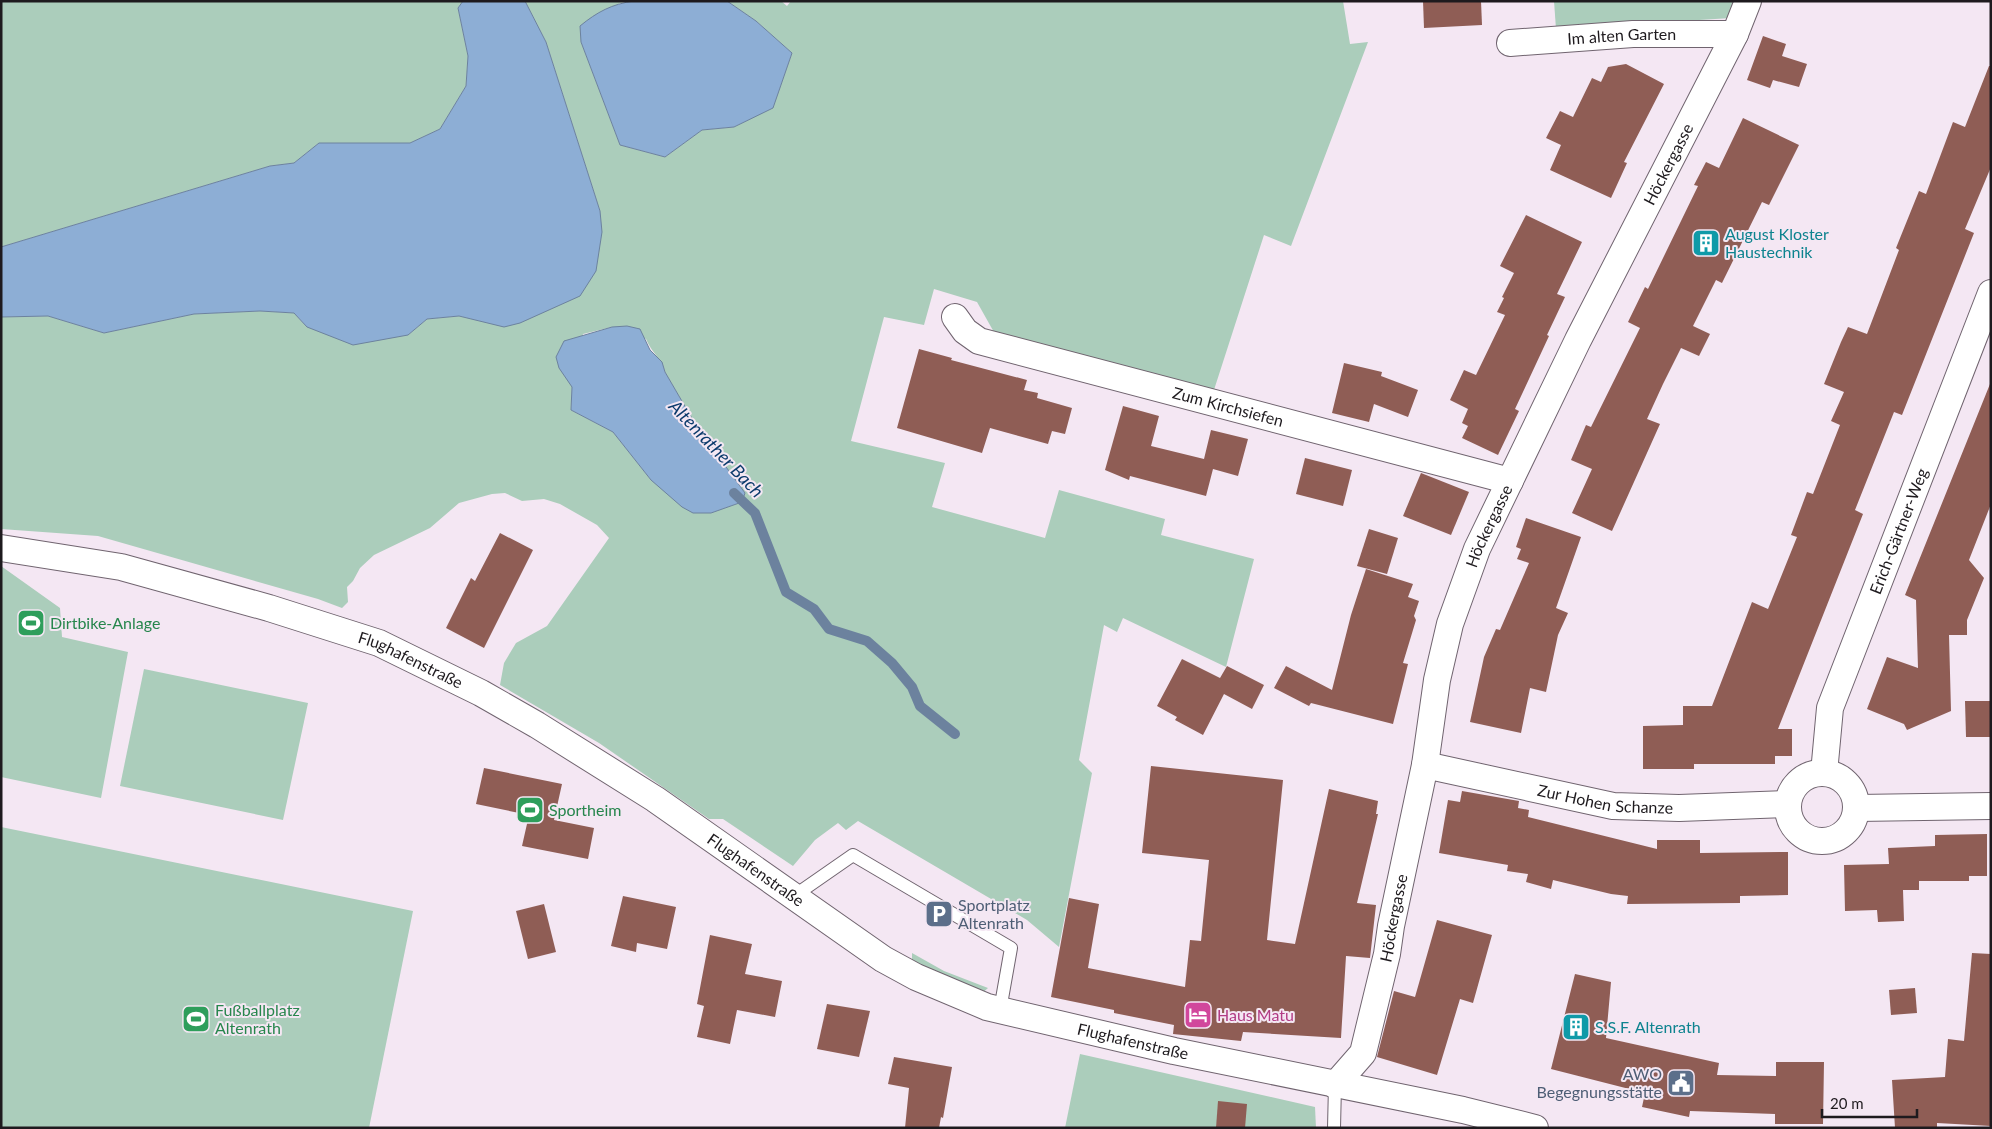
<svg xmlns="http://www.w3.org/2000/svg" width="1992" height="1129" font-family="Lato,sans-serif">
	<rect width="100%" height="100%" fill="#f4e7f3"/>
	<!-- green -->
	<g fill="#abcdbb" fill-rule="evenodd">
		<polygon points="1,1 463,1 458,8 468,56 466,86 440,129 410,143 319,143 294,163 270,166 1,247"/>
		<path d="M525 1H634L620 3 581 42 620 145 665 157 702 130 734 127 773 107 792 53 756 21 727 1H781L787 6 791 1H1343L1350 44 1368 42 1291 246 1264 235 1213 393 995 334 977 302 934 289 924 325 884 317 851 441 945 463 932 507 1045 538 1059 490 1165 519 1161 535 1254 559 1226 667 1123 618 1117 632 1104 625 1079 760 1092 773 1059 947 1027 920 858 821 846 830 838 823 815 840 793 866 723 819H709L599 743 500 685 504 663 516 643 547 626 609 538 597 525 560 504 544 499 522 501 505 493 492 494 459 503 430 528 374 555 360 568 353 581 347 587 348 602 342 608 318 599 98 536 1 529V317L48 316 104 333 194 314 260 311 294 313 307 327 408 335 427 319 459 316 504 326 600 211 546 42ZM612 327 646 339C651 352 662 359 665 372L697 427 745 493 742 502 710 513 651 480 613 432 571 410 572 387 583 334Z"/>
		<polygon points="1554,1 1736,1 1731,18 1556,29"/>
		<polygon points="1,566 60,608 62,637 128,652 101,798 1,777"/>
		<polygon points="144,669 308,703 283,820 120,786"/>
		<polygon points="1,827 413,911 369,1128 1,1128"/>
		<polygon points="912,953 944,971 988,988 980,995 912,964"/>
		<polygon points="1080,1054 1315,1107 1316,1128 1065,1128"/>
	</g>
	<!-- water -->
	<g fill="#8daed5" stroke="#6c829e">
		<polygon points="463,1 525,1 546,42 600,211 602,232 596,271 580,296 520,323 504,327 459,316 427,319 408,335 353,345 307,327 294,313 260,311 194,314 104,333 48,316 1,317 1,247 270,166 294,163 319,143 410,143 440,129 466,86 468,56 458,8"/>
		<path d="M634 1H727L756 21 792 53 773 108 734 127 702 130 665 157 620 145 581 42 580 26C597 12 612 4 634 1Z"/>
		<polygon points="627,326 640,329 650,350 662,362 665,372 697,427 745,493 742,502 711,513 693,513 682,507 651,480 613,432 571,410 572,387 559,368 556,357 564,341 612,327"/>
	</g>
	<g fill="none" stroke-linecap="round" stroke-linejoin="round">
		<!-- stream -->
		<polyline stroke="#6c829e" stroke-width="10" points="734,493 755,513 786,592 814,609 829,629 867,641 892,663 912,687 920,706 955,734"/>
	</g>
	<!-- building -->
	<g fill="#8f5d55">
		<polygon points="1423,1 1481,1 1482,25 1424,28"/>
		<polygon points="1763,36 1786,44 1782,56 1807,64 1799,87 1773,80 1770,88 1747,80"/>
		<polygon points="1626,64 1664,84 1624,162 1627,163 1611,198 1550,170 1561,145 1546,138 1560,111 1573,117 1592,78 1601,82 1608,67"/>
		<polygon points="1989,66 1991,66 1991,167 1965,229 1974,233 1902,415 1894,412 1855,510 1863,514 1778,729 1792,729 1792,756 1775,756 1775,764 1694,764 1694,769 1643,769 1643,726 1683,725 1683,706 1712,706 1752,602 1768,609 1797,537 1791,535 1807,492 1813,494 1840,425 1831,421 1844,392 1824,384 1841,342 1848,327 1867,334 1899,250 1896,248 1919,191 1926,194 1953,122 1965,127"/>
		<polygon points="1743,118 1799,145 1769,205 1762,202 1722,283 1716,280 1693,326 1710,334 1699,356 1681,348 1663,384 1647,419 1660,424 1612,531 1572,513 1592,469 1571,460 1586,425 1591,427 1640,328 1628,322 1645,287 1648,289 1698,186 1694,185 1706,162 1719,168"/>
		<polygon points="1526,215 1582,242 1557,294 1565,297 1547,335 1549,336 1515,409 1519,411 1498,455 1462,438 1468,426 1462,423 1468,409 1450,400 1464,370 1476,375 1505,315 1497,312 1504,298 1502,297 1514,273 1500,266"/>
		<polygon points="919,349 952,358 951,360 1027,380 1024,390 1038,393 1037,398 1072,408 1065,434 1052,431 1048,444 990,428 982,453 897,428"/>
		<polygon points="1344,363 1382,372 1381,376 1418,390 1408,417 1374,404 1369,422 1332,413"/>
		<polygon points="1990,384 1991,504 1969,560 1984,578 1967,620 1967,635 1949,635 1951,711 1907,730 1904,724 1867,709 1887,657 1918,668 1916,600 1905,595"/>
		<polygon points="1123,406 1159,416 1151,446 1204,459 1211,430 1248,439 1238,476 1213,469 1206,496 1130,476 1129,480 1105,470"/>
		<polygon points="1305,458 1352,470 1343,506 1296,494"/>
		<polygon points="1421,473 1469,492 1451,535 1403,516"/>
		<polygon points="1526,518 1581,537 1556,608 1568,613 1558,635 1546,692 1530,688 1521,733 1470,722 1484,657 1496,629 1500,630 1529,563 1517,559 1521,549 1516,547"/>
		<polygon points="1369,529 1398,538 1387,574 1357,566"/>
		<polygon points="500,533 533,550 484,648 446,628 471,578 475,581"/>
		<polygon points="1366,569 1413,584 1408,597 1419,601 1414,616 1416,620 1403,663 1408,664 1393,724 1311,703 1309,706 1274,688 1286,666 1332,690 1351,615"/>
		<polygon points="1182,659 1220,678 1227,666 1264,685 1252,709 1224,694 1203,735 1175,720 1177,717 1157,706"/>
		<polygon points="1965,701 1991,701 1991,737 1966,737"/>
		<polygon points="1151,766 1283,780 1267,940 1295,944 1329,789 1378,801 1376,814 1378,814 1357,903 1376,905 1370,958 1346,956 1341,1038 1243,1032 1241,1041 1173,1034 1174,1025 1114,1013 1114,1010 1051,997 1069,898 1099,904 1088,968 1185,987 1190,940 1201,941 1209,860 1142,853"/>
		<polygon points="484,768 562,784 554,820 594,828 588,859 522,846 529,815 476,804"/>
		<polygon points="1462,791 1519,801 1518,808 1529,810 1528,817 1657,849 1657,840 1700,840 1700,853 1788,852 1788,895 1740,896 1740,903 1627,904 1628,896 1611,894 1553,880 1551,889 1526,882 1528,874 1507,871 1508,865 1439,853 1448,800 1460,802"/>
		<polygon points="1987,834 1987,876 1969,876 1969,881 1919,881 1919,890 1903,890 1904,921 1878,922 1877,910 1845,911 1844,865 1889,864 1888,848 1935,846 1935,835"/>
		<polygon points="623,896 676,907 667,949 637,943 636,952 611,946"/>
		<polygon points="544,904 556,952 528,959 516,911"/>
		<polygon points="1437,920 1492,935 1473,1003 1460,999 1437,1075 1377,1057 1394,991 1415,997"/>
		<polygon points="710,935 752,944 745,974 782,981 775,1017 737,1010 730,1044 697,1037 704,1006 697,1004"/>
		<polygon points="1972,953 1991,954 1991,1126 1937,1123 1937,1128 1895,1128 1892,1080 1945,1077 1948,1039 1964,1041"/>
		<polygon points="1575,974 1611,982 1606,1038 1719,1063 1717,1075 1776,1076 1776,1062 1824,1062 1823,1124 1775,1124 1775,1114 1690,1111 1689,1117 1642,1107 1645,1093 1551,1069"/>
		<polygon points="1915,988 1917,1013 1891,1015 1889,990"/>
		<polygon points="827,1004 870,1011 859,1057 817,1049"/>
		<polygon points="894,1057 952,1067 943,1118 941,1117 939,1128 905,1128 909,1088 888,1084"/>
		<polygon points="1218,1101 1247,1104 1245,1128 1216,1128"/>
	</g>
	<g fill="none" stroke-linecap="round" stroke-linejoin="round">
		<defs>
			<g id="service">
				<polyline points="794,896 853,855 1011,948 1000,1010"/>
				<polyline points="1334,1128 1335,1085"/>
			</g>
			<g id="minor">
				<path id="s1" d="M1510 43 1633 34H1735"/>
				<path id="s2" d="M955 317 965 331 979 341 1510 481"/>
				<path id="s3" d="M1 548 121 567 269 608 379 643 481 693 537 725 655 799 883 959 916 977 987 1007 1174 1051 1463 1110 1535 1128"/>
				<path id="s4" d="M1425 765 1613 806 1679 808 1788 804"/>
				<path id="s5" d="M1824 773 1830 708 1991 293"/>
				<circle cx="1822" cy="807" r="34"/>
				<polyline points="1857,808 1991,806"/>
				<path id="s6" d="M1335 1085 1363 1053 1387 954 1391 926 1425 765 1437 680 1450 624 1477 549 1578 340 1735 34 1748 1"/>
			</g>
		</defs>
		<!-- service casing -->
		<use href="#service" stroke="#70646f" stroke-width="14"/>
		<!-- minor casing -->
		<use href="#minor" stroke="#70646f" stroke-width="28"/>
		<!-- service -->
		<use href="#service" stroke="#fff" stroke-width="12"/>
		<!-- minor -->
		<use href="#minor" stroke="#fff" stroke-width="26"/>
	</g>
	<!-- icons -->
	<defs>
		<symbol id="building-square" viewBox="-11 -11 22 22"><rect x="-9" y="-9" width="18" height="18" rx="4" fill="#0f9aa8" stroke="#f4e7f3"/><path d="M-4-6H4V6H1V3H-1V6H-4ZM-2.5-4.3h1.7v1.8h-1.7ZM.8-4.3h1.7v1.8H.8ZM-2.5-1h1.7V.8h-1.7ZM.8-1h1.7V.8H.8Z" fill="#fff"/></symbol>
		<symbol id="stadium-square" viewBox="-11 -11 22 22"><rect x="-9" y="-9" width="18" height="18" rx="4" fill="#2e9e5b" stroke="#f4e7f3"/><path d="M0-5a6.5 5 0 1 0 0 10a6.5 5 0 1 0 0-10ZM-3.5-1.8h7v3.6h-7Z" fill="#fff"/></symbol>
		<symbol id="parking-square" viewBox="-11 -11 22 22"><rect x="-9" y="-9" width="18" height="18" rx="4" fill="#5c6f8a" stroke="#f4e7f3"/><path d="M-3.5-5.5H1a3.5 3.5 0 0 1 0 7H-1V5.5H-3.5ZM-1-3.4V-.6H.8a1.4 1.4 0 0 0 0-2.8Z" fill="#fff"/></symbol>
		<symbol id="hotel-square" viewBox="-11 -11 22 22"><rect x="-9" y="-9" width="18" height="18" rx="4" fill="#d1479c" stroke="#f4e7f3"/><path d="M-6-4.5h1.5V1H6V5H4.5V3h-9V5H-6ZM-4 0a1.8 1.8 0 1 1 3.6 0ZM.5 0V-2.5h3Q6-2.5 6 0Z" fill="#fff"/></symbol>
		<symbol id="civic-square" viewBox="-11 -11 22 22"><rect x="-9" y="-9" width="18" height="18" rx="4" fill="#5c6f8a" stroke="#f4e7f3"/><path d="M-.6-6.5H3V-4.5H.6V-3L4-1V1h2V6H-6V1h2V-1L-.6-3ZM-1.2 2.5V6h2.4V2.5Z" fill="#fff"/></symbol>
	</defs>
	<g fill-rule="evenodd">
		<use href="#building-square" x="1690" y="227" width="32" height="32"/>
		<use href="#stadium-square" x="15" y="607" width="32" height="32"/>
		<use href="#stadium-square" x="514" y="794" width="32" height="32"/>
		<use href="#parking-square" x="923" y="898" width="32" height="32"/>
		<use href="#hotel-square" x="1182" y="999" width="32" height="32"/>
		<use href="#stadium-square" x="180" y="1003" width="32" height="32"/>
		<use href="#building-square" x="1560" y="1011" width="32" height="32"/>
		<use href="#civic-square" x="1665" y="1067" width="32" height="32"/>
	</g>
	<g text-anchor="middle" stroke-width="4" stroke-linejoin="round" paint-order="stroke">
		<!-- street labels -->
		<g font-size="16" fill="#1e1a1e" stroke="#f4e7f3">
			<text dy="6" stroke="none"><textPath href="#s1" startOffset="112">Im alten Garten</textPath></text>
			<text dy="6" stroke="none"><textPath href="#s6" startOffset="990">Höckergasse</textPath></text>
			<text dy="6" stroke="none"><textPath href="#s2" startOffset="292">Zum Kirchsiefen</textPath></text>
			<text dy="6" stroke="none"><textPath href="#s6" startOffset="586">Höckergasse</textPath></text>
			<text dy="6" stroke="none"><textPath href="#s5" startOffset="255">Erich-Gärtner-Weg</textPath></text>
			<text dy="6" stroke="none"><textPath href="#s3" startOffset="426">Flughafenstraße</textPath></text>
			<text dy="6" stroke="none"><textPath href="#s4" startOffset="184">Zur Hohen Schanze</textPath></text>
			<text dy="6" stroke="none"><textPath href="#s3" startOffset="831">Flughafenstraße</textPath></text>
			<text dy="6" stroke="none"><textPath href="#s6" startOffset="181">Höckergasse</textPath></text>
			<text dy="6" stroke="none"><textPath href="#s3" startOffset="1251">Flughafenstraße</textPath></text>
		</g>
		<!-- culture labels -->
		<g font-size="16" fill="#0d838f" stroke="#f4e7f3" text-anchor="start">
			<text x="1725" y="240">August Kloster<tspan x="1725" dy="18">Haustechnik</tspan></text>
			<text x="1595" y="1033">S.S.F. Altenrath</text>
		</g>
		<!-- leisure labels -->
		<g font-size="16" fill="#27864d" stroke="#f4e7f3" text-anchor="start">
			<text x="50" y="629">Dirtbike-Anlage</text>
			<text x="549" y="816">Sportheim</text>
			<text x="215" y="1016">Fußballplatz<tspan x="215" dy="18">Altenrath</tspan></text>
		</g>
		<!-- service labels -->
		<g font-size="16" fill="#4e5e75" stroke="#f4e7f3" text-anchor="start">
			<text x="958" y="911">Sportplatz<tspan x="958" dy="18">Altenrath</tspan></text>
			<text x="1662" y="1080" text-anchor="end">AWO<tspan x="1662" dy="18">Begegnungsstätte</tspan></text>
		</g>
		<!-- hotel labels -->
		<g font-size="16" fill="#b23c85" stroke="#f4e7f3" text-anchor="start">
			<text x="1217" y="1021">Haus Matu</text>
		</g>
		<!-- water labels -->
		<g font-size="18" font-style="italic" fill="#0c3b6c" stroke="#f4e7f3">
			<text transform="translate(716 449) rotate(46)" y="6">Altenrather Bach</text>
		</g>
	</g>
	<!-- border -->
	<rect width="1992" height="1129" fill="none" stroke="#1e1a1e" stroke-width="5"/>
	<!-- scale -->
	<path d="M1822 1109v8h95v-8" fill="none" stroke="#1e1a1e" stroke-width="2.5"/>
	<text x="1830" y="1109" font-size="15" fill="#1e1a1e" stroke="#f4e7f3" stroke-width="4" paint-order="stroke">20 m</text>
</svg>
